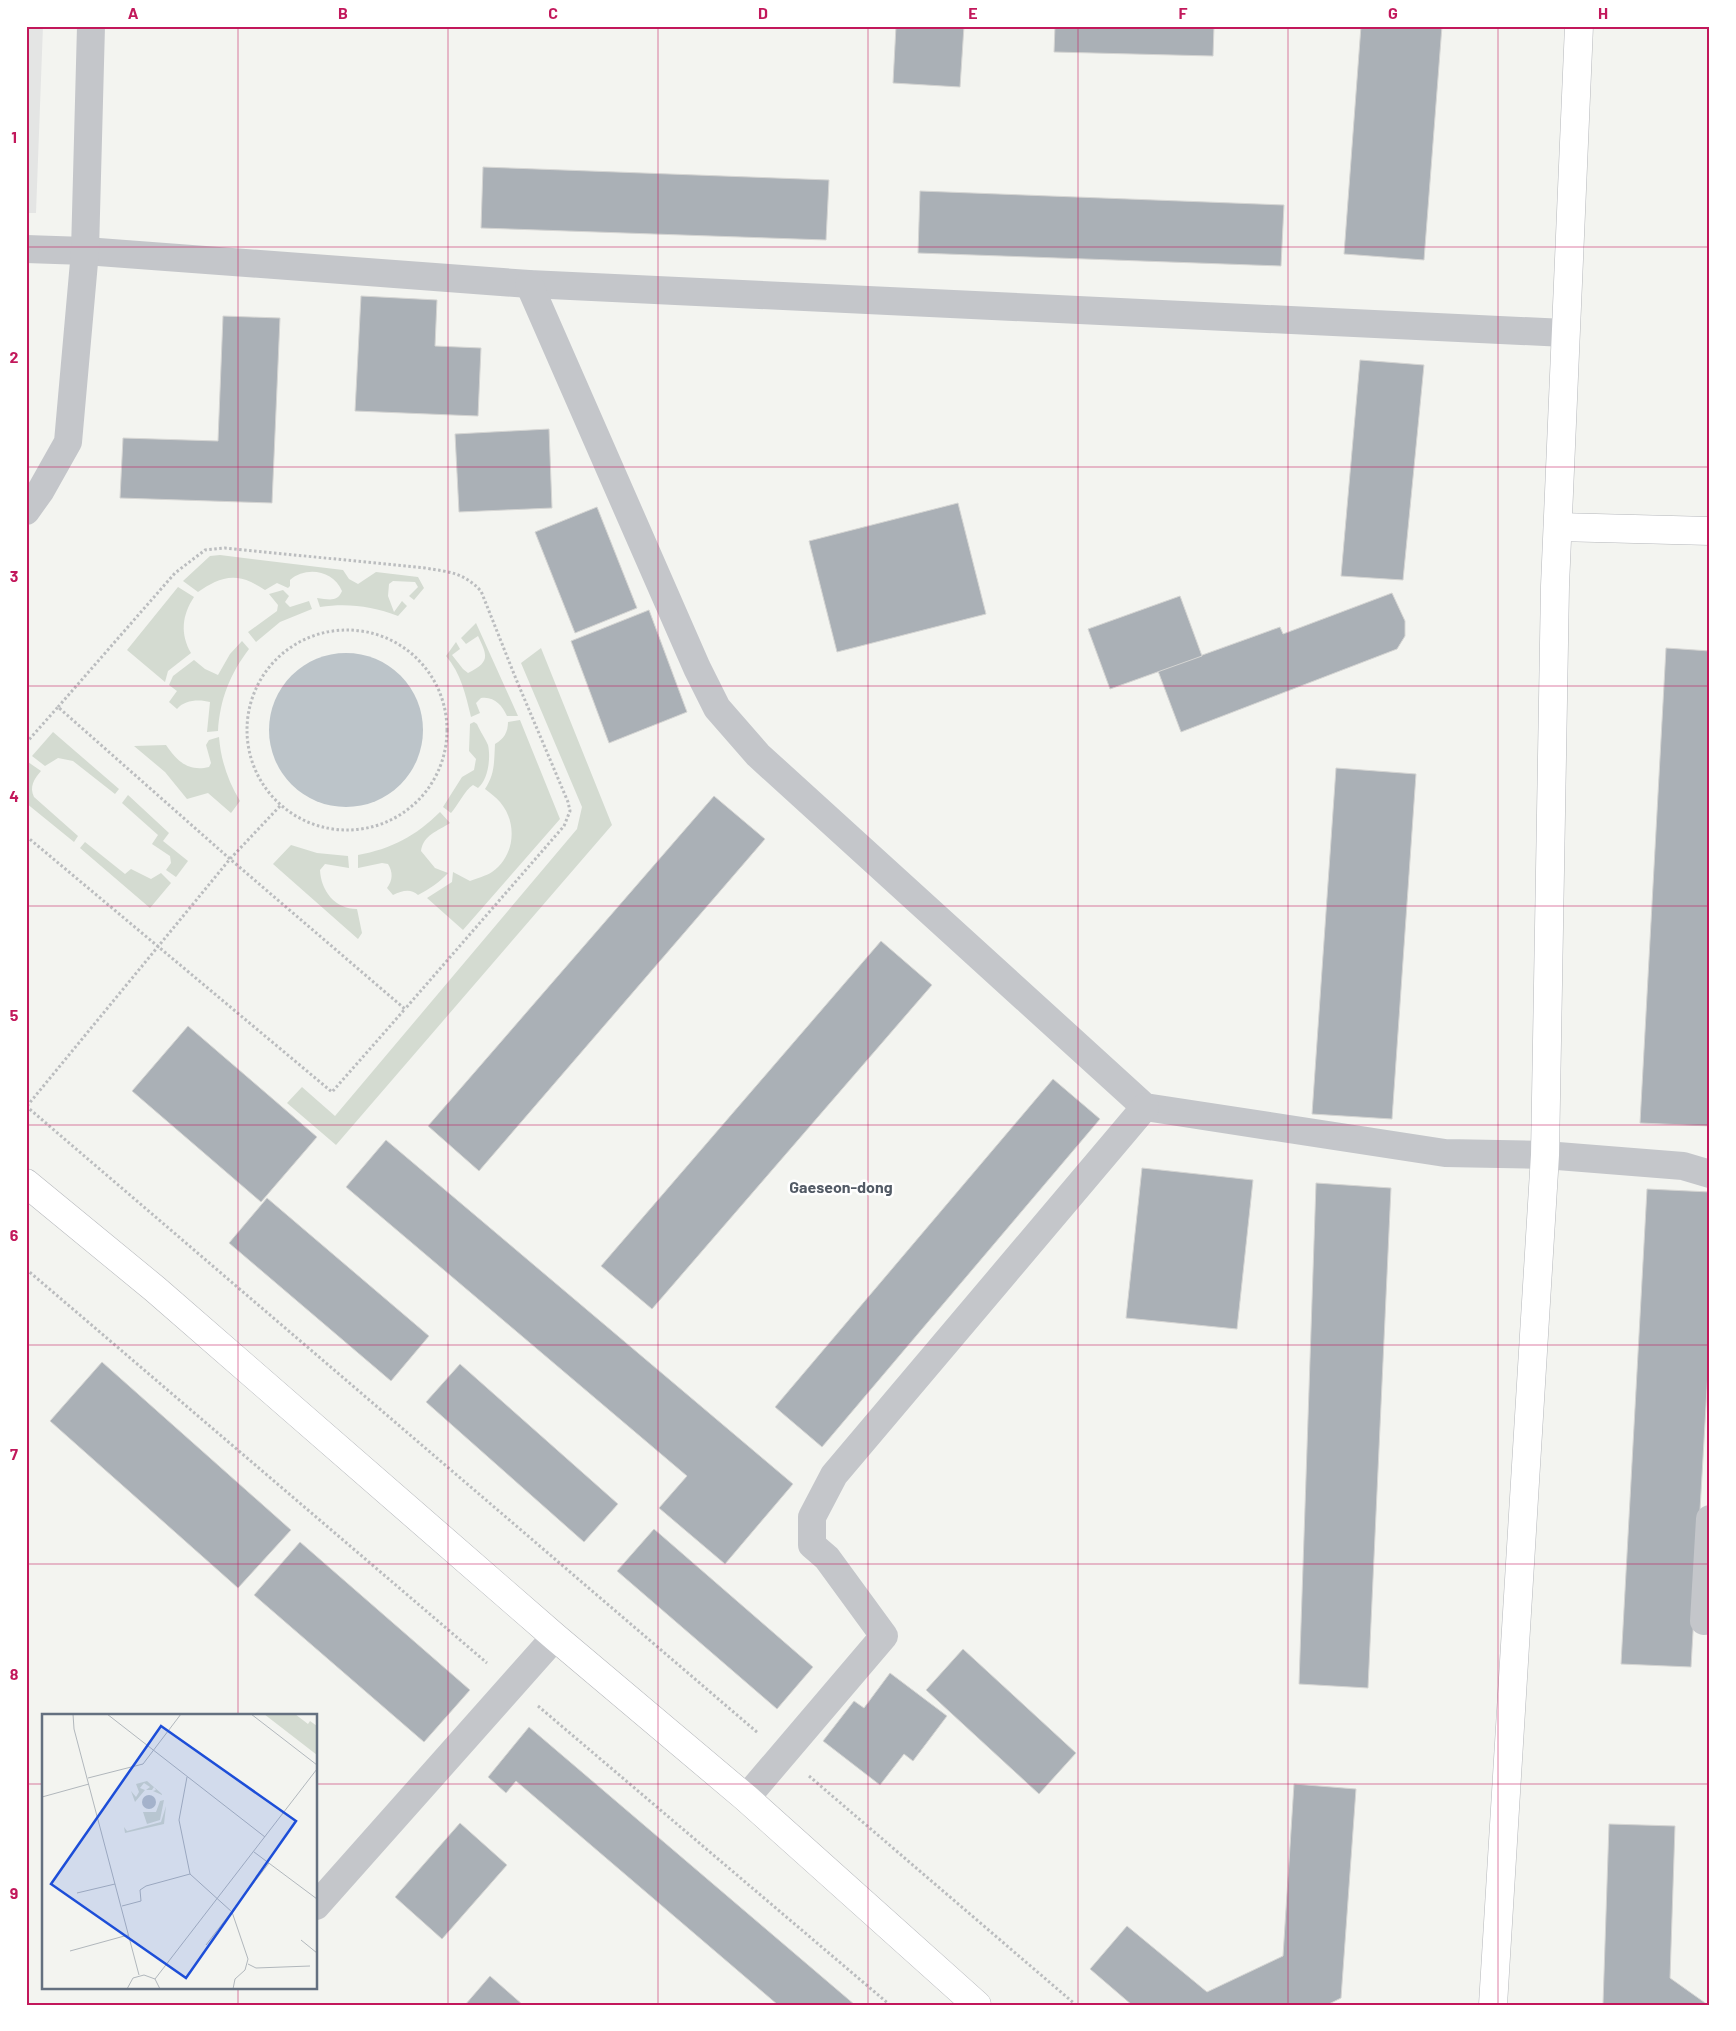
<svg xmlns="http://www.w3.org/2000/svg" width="1736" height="2031" font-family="Barlow,sans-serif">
	<rect width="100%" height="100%" fill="#f3f4f0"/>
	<!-- built -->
	<polygon fill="#e4e5e4" points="26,26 43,26 36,213 26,213"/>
	<!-- green -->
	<g fill="#d4dbd1">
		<path d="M220 555 343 570 349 579 358 584 376 572 418 577 424 588 414 600 409 596 418 587 415 582 393 581 389 584 388 596 394 612 402 601 407 606 398 616C372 606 347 603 320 607L317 598C328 599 337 603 342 591 333 570 306 566 290 580V586L288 588 277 583 265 590C260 587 255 584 251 582 230 572 214 581 198 592L183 581 210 556Z"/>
		<path d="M178 587 194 597C182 615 180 634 191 653L168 671 165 682 127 650Z"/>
		<polygon points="283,590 289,596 285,602 290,607 309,601 312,609 280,622 256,642 248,632 277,611 278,605 269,594"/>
		<path d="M476 623 518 716H507C502 705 494 696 481 698L476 703 480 713 471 717C466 696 461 673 446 656L456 642 460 649 452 655 463 669 468 673C491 662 487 655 478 636L466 644 461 638Z"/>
		<path d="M242 641 249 649C230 674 220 699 218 731L207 732 210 702C199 699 184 700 177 709L169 702 177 691 169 685 173 676 194 660 205 669 218 675 230 654Z"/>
		<polygon points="541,648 612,825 336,1145 287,1103 302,1087 335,1116 577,829 582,807 521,663"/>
		<path d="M520 720 560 819 463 930 427 898 452 882 453 872 470 881C477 878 486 876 492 872 515 856 518 823 500 802 496 797 490 793 485 789 495 774 494 762 495 744 504 739 508 732 508 722Z"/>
		<path d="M474 722 477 724C480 731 486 740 488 745 491 758 488 780 478 788L473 785C465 790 458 805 451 813L443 807 462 777 474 770 476 759 469 751 470 724Z"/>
		<polygon points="53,732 119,789 115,794 73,761 58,758 45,766 32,756"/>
		<path d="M219 737C221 761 228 781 240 801L231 813 208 793 187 799 165 772 134 746 166 745C177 761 188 772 209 767L211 763 206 745 209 740Z"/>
		<path d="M28 762 41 771C34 779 29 787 34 797L78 836 74 842 26 803V764Z"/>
		<polygon points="128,795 169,833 163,841 188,861 176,877 166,870 171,863 170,856 152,844 158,835 122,803"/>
		<path d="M440 812 450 823C438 831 423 835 421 851L435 868 448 873C439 883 429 889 418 895 410 888 402 891 393 895L387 888C393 880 393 872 388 864L382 863 358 868V855C391 849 416 836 440 812Z"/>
		<polygon points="85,842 125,874 131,869 151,879 161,873 171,883 150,908 80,848"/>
		<path d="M291 845 317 853 348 856 349 868 325 864 320 870C321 891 335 909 357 909L362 933 358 939 273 864Z"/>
	</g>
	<!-- water -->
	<circle fill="#bcc4c9" cx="346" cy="730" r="77"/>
	<!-- building -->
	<g fill="#aab0b6" stroke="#d5d5d3">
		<polygon points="896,26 964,26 960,87 893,83"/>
		<polygon points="1055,26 1214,26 1213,56 1054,52"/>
		<polygon points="1361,26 1442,26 1424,260 1344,254"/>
		<polygon points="483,167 829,180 826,240 481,228"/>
		<polygon points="920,191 1284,205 1281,266 918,253"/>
		<polygon points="361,296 437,300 435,346 481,348 478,416 355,411"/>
		<polygon points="223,316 280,318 272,503 120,498 123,438 218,441"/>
		<polygon points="1360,360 1424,365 1403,580 1341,576"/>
		<polygon points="549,429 552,508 459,512 455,434"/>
		<polygon points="958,503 986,614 837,652 809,541"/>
		<polygon points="597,507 637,608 575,633 535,532"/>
		<polygon points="1392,593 1405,621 1405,636 1397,649 1181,732 1158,671 1280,627 1283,634"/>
		<polygon points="1180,596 1202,656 1110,689 1088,629"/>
		<polygon points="649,610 687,712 609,743 571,641"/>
		<polygon points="1666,648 1710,651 1710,1126 1640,1123"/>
		<polygon points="1336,768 1416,774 1392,1119 1312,1114"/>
		<polygon points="714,796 765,839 479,1171 428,1126"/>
		<polygon points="881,941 932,985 652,1309 601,1266"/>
		<polygon points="188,1026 317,1137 261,1202 132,1091"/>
		<polygon points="1053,1079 1100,1119 822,1447 775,1407"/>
		<polygon points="386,1140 793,1484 725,1564 659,1508 687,1476 346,1187"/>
		<polygon points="1142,1168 1253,1180 1237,1329 1126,1318"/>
		<polygon points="1316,1183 1391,1188 1368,1688 1299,1684"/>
		<polygon points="1647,1189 1710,1192 1710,1336 1691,1667 1621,1664"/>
		<polygon points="267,1198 429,1336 391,1381 229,1243"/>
		<polygon points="102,1362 291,1530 238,1588 50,1421"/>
		<polygon points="460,1364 618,1504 584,1542 426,1402"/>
		<polygon points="654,1529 813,1667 777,1709 617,1571"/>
		<polygon points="300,1542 470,1690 424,1742 254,1595"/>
		<polygon points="963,1649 1076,1753 1039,1794 926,1690"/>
		<polygon points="890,1673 947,1716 913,1761 904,1754 880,1785 823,1741 854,1701 864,1708"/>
		<polygon points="529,1727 855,2005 778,2005 516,1781 506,1793 488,1777"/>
		<polygon points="1294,1784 1356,1789 1341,1998 1327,2005 1132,2005 1090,1969 1127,1926 1207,1992 1283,1956"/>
		<polygon points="460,1823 507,1865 442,1939 395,1897"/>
		<polygon points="1609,1824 1675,1826 1670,1978 1708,2005 1603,2004"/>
		<polygon points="490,1976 523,2005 465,2005"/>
	</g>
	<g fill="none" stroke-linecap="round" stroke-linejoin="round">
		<defs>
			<g id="major">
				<polyline points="1558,527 1710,531"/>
				<polyline points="26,1183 155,1289 555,1637 746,1798 977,2005"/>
				<polyline points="1493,2005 1545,1155 1555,586 1579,26"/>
			</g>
		</defs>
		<!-- major casing -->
		<use href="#major" stroke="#b5b7bb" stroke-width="29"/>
		<!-- path -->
		<g stroke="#bbbdbf" stroke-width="3" stroke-dasharray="2.5 2.5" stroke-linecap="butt">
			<circle cx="347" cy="730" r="100"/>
			<path d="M58 707 175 573 205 550 225 548 425 568C449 572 463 572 481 591L516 679 568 802 570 811 564 826 405 1009"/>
			<polyline points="26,743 58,707 230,859 405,1009 332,1092 26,836"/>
			<polyline points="26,1106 758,1733"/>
			<polyline points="27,1106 230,859 280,806"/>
			<polyline points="26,1269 487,1663"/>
			<polyline points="538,1706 890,2005"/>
			<polyline points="809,1776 1076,2005"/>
		</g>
		<!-- minor -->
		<g stroke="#c4c6ca" stroke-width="28">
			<polyline points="26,249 85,251 529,284 1565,333"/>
			<polyline points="529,284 697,668 717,708 758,755 1145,1107 1445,1153 1545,1155 1683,1166 1710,1174"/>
			<polyline points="26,511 41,490 68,442 85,251 91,26"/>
			<polyline points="1704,1621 1710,1519"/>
			<polyline points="746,1798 884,1636 827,1558 812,1545 812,1517 834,1475 1145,1107"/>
			<polyline points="316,1906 555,1637"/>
		</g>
		<!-- major -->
		<use href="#major" stroke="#fff" stroke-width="28"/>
	</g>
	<!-- grid -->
	<path fill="none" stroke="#c2185b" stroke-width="1" stroke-opacity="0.55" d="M238 26V1715M448 26V2005M658 26V2005M868 26V2005M1078 26V2005M1288 26V2005M1498 26V2005M26 247H1710M26 467H1710M26 686H1710M26 906H1710M26 1125H1710M26 1345H1710M26 1564H1710M26 1784H44M316 1784H1710M238 1987V2005"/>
	<g text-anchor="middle" stroke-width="5" stroke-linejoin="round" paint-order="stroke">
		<!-- quarter labels -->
		<g font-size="16" font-weight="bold" fill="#525a65" stroke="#fff">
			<text x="841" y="1193">Gaeseon-dong</text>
		</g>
	</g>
	<!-- overview -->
	<g transform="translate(42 1714)">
		<rect width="275" height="275" fill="#f3f4f0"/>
		<path d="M222 0H253L266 10 268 7 275 12V41ZM105 67 120 80V81L111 77 114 76 112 73 110 76H104L108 73 102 69 98 74 103 76 93 88 89 77 94 83 97 78 94 70ZM122 86 118 106 105 110 101 98H114L118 87ZM124 92 122 110 83 119 82 113 85 117 119 108Z" fill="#d4dbd1"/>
		<path d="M100 88a7 7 0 1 1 14 0a7 7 0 1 1-14 0Z" fill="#bcc4c9"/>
		<path fill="none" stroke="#b1b7bc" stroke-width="1" d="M31 0 32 15 97 261M65 0 223 123M209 0 275 51M145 63 137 106 148 160 190 198 206 245 203 256 193 265 191 275M46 64 101 50 139 0M0 83 47 70M212 138 275 185M35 179 73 170M80 192 99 187 98 176 104 172 148 160M259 226 275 239M164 231 227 149M28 237 86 221M206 250 214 254 268 252M113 265 275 55M85 275 91 264 102 261 113 265 118 275"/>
		<path fill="#1d4ed8" fill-opacity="0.15" stroke="#1d4ed8" stroke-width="2.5" d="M119 12 254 107 144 264 9 170Z"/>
		<rect width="275" height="275" fill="none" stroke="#647080" stroke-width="2.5"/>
	</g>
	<!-- border -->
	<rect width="1736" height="2031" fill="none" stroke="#ffffff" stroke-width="55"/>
	<rect x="28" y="28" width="1680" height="1976" fill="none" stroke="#c2185b" stroke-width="2"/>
	<g font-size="16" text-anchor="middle" font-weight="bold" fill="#c2185b">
		<text x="133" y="19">A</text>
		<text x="343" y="19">B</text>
		<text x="553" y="19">C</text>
		<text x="763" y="19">D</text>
		<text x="973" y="19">E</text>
		<text x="1183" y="19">F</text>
		<text x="1393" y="19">G</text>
		<text x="1603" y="19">H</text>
		<text x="14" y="143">1</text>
		<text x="14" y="363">2</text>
		<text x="14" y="582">3</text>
		<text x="14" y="802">4</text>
		<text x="14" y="1021">5</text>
		<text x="14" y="1241">6</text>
		<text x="14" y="1460">7</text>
		<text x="14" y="1680">8</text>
		<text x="14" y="1899">9</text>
	</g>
</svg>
